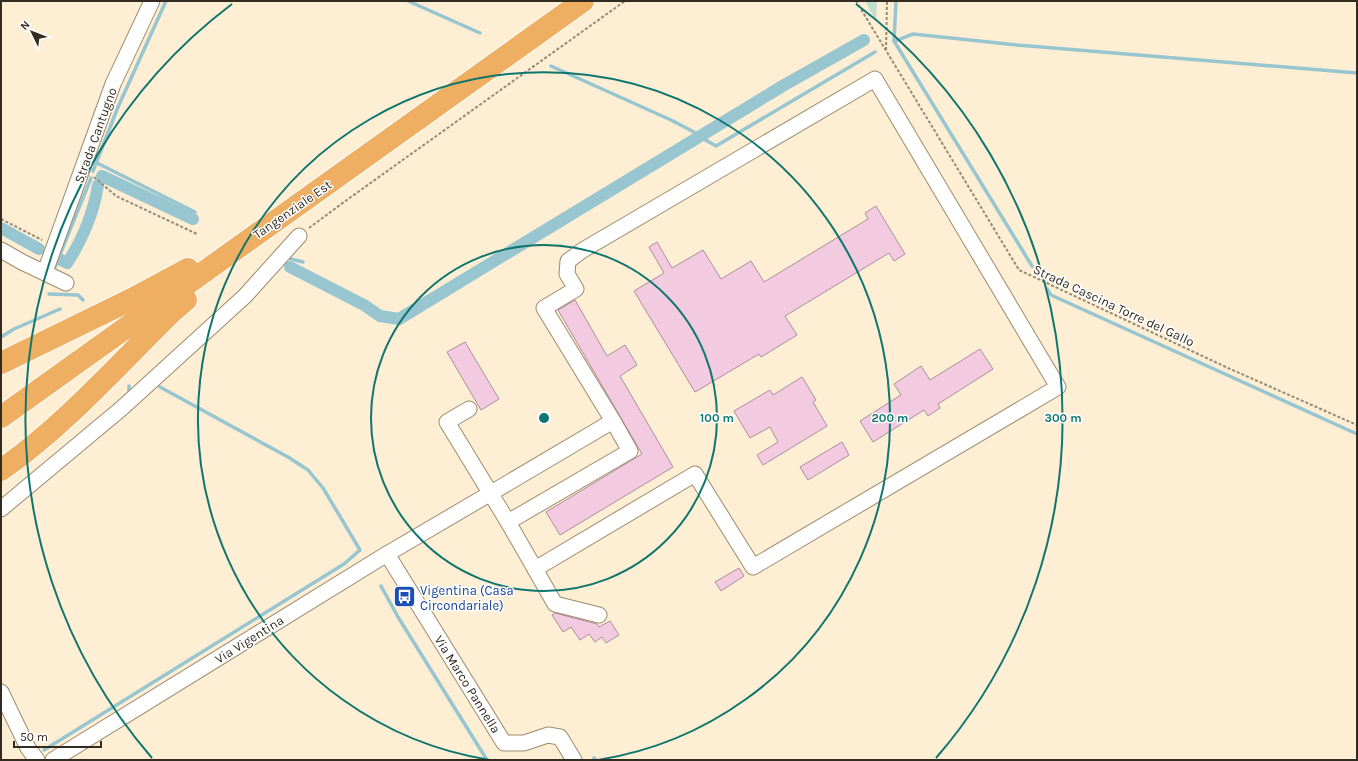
<svg xmlns="http://www.w3.org/2000/svg" width="1358" height="761" font-family="Karla,sans-serif">
	<rect width="100%" height="100%" fill="#feeed4"/>
	<!-- green -->
	<polygon fill="#bfe0d0" points="865,1 877,1 876,21"/>
	<g fill="none" stroke-linecap="round" stroke-linejoin="round">
		<!-- stream -->
		<g stroke="#97c5d0" stroke-width="3.5">
			<polyline points="408,1 480,33"/>
			<polyline points="896,1 894,41 1032,266"/>
			<path d="M894 41C901 40 906 36 913 34L1017 45 1357 73"/>
			<polyline points="551,66 671,120 694,132"/>
			<polyline points="704,139 716,146 875,52"/>
			<polyline points="97,163 195,212"/>
			<polyline points="93,171 118,107 166,1"/>
			<polyline points="291,259 303,262"/>
			<polyline points="55,267 91,178"/>
			<polyline points="1047,289 1051,295 1357,434"/>
			<polyline points="49,294 78,295 83,300"/>
			<polyline points="1,337 14,329 60,309"/>
			<polyline points="128,395 129,394 129,386"/>
			<polyline points="381,586 398,617 487,760"/>
			<polyline points="44,750 344,564 360,550 323,488 308,470 288,457 160,387"/>
			<polyline points="594,758 596,760"/>
		</g>
		<!-- canal -->
		<g stroke="#97c5d0" stroke-width="12">
			<polyline points="102,176 193,219"/>
			<polyline points="1,228 39,249"/>
			<path d="M55 257 67 263C82 241 94 212 98 185"/>
			<polyline points="290,267 364,305 380,316 399,319 786,84 864,40"/>
		</g>
	</g>
	<!-- building -->
	<g fill="#f2cbe0" stroke="#ad8c9e">
		<polygon points="876,206 905,254 894,261 889,253 785,316 797,335 761,357 759,354 695,392 634,291 664,273 649,247 657,242 672,268 703,250 721,279 751,261 764,282 868,219 865,213"/>
		<polygon points="575,300 607,356 625,345 637,365 620,376 673,467 560,535 546,512 642,454 558,310"/>
		<polygon points="465,342 499,399 481,410 447,352"/>
		<polygon points="980,349 993,369 938,404 940,408 928,416 924,410 873,442 860,421 901,395 894,384 921,366 930,380"/>
		<polygon points="802,377 816,400 813,402 827,426 763,465 757,455 778,442 770,427 750,438 734,411 770,390 773,395"/>
		<polygon points="842,442 849,455 808,480 800,467"/>
		<polygon points="739,568 744,576 721,591 715,582"/>
		<polygon points="555,613 597,624 599,627 610,621 619,635 606,643 602,637 595,642 589,634 580,640 571,627 563,632 552,615"/>
	</g>
	<g fill="none" stroke-linecap="round" stroke-linejoin="round">
		<defs>
			<g id="minor">
				<polyline points="1,250 22,262 66,283"/>
				<polyline points="45,272 113,84 152,1"/>
				<polyline points="1,509 122,408 245,296 299,236"/>
				<polyline points="508,522 535,569"/>
				<polyline points="387,554 504,743 524,743 548,735 560,737 574,760"/>
				<polyline points="599,615 555,604 535,569 695,474 753,567 1058,387 875,79 583,250 568,261 567,274 576,289 544,308 613,421"/>
				<polyline points="1,692 28,748 37,760"/>
				<polyline points="53,760 387,554 491,493 613,421 630,451 508,522 447,422 469,409"/>
			</g>
			<g id="highway">
				<polyline points="1,363 132,299 188,269"/>
				<polyline points="1,417 583,1"/>
				<path d="M1 470C64 426 117 366 172 312L186 300"/>
			</g>
		</defs>
		<!-- minor casing -->
		<use href="#minor" stroke="#9c8b6d" stroke-width="17"/>
		<!-- highway casing -->
		<use href="#highway" stroke="#fff" stroke-width="24"/>
		<!-- path -->
		<g stroke="#948976" stroke-width="2" stroke-dasharray="3 2" stroke-linecap="butt">
			<polyline points="856,1 1019,270 1228,368 1357,425"/>
			<polyline points="886,50 887,1"/>
			<polyline points="94,177 116,196 197,234"/>
			<polyline points="1,219 42,240"/>
			<polyline points="309,228 344,202 625,1"/>
		</g>
		<!-- minor -->
		<use href="#minor" stroke="#fff" stroke-width="15"/>
		<!-- highway -->
		<use href="#highway" stroke="#efaf62" stroke-width="22"/>
	</g>
	<!-- distance rings -->
	<g fill="none" stroke="#0f766e" stroke-width="2">
		<circle cx="544" cy="418" r="173"/>
		<path d="M490 760A346 346 0 1 1 598 760"/>
		<path d="M152 758A519 519 0 0 1 232 4M856 4A519 519 0 0 1 936 758"/>
	</g>
	<!-- icons -->
	<defs>
		<symbol id="bus-square" viewBox="-11 -11 22 22"><rect x="-9" y="-9" width="18" height="18" rx="4" fill="#1a4fb4" stroke="#fff"/><path d="M-5-6H5V4H4V6H2V4H-2V6H-4V4H-5ZM-3.5-4V0h7V-4ZM-3.5 1.2v1.5H-2V1.2ZM2 1.2v1.5H3.5V1.2Z" fill="#fff"/></symbol>
	</defs>
	<g fill-rule="evenodd">
		<use href="#bus-square" x="392" y="584" width="25" height="25"/>
	</g>
	<g text-anchor="middle" stroke-width="3" stroke-linejoin="round" paint-order="stroke">
		<!-- street labels -->
		<g font-size="13" fill="#322b1f" stroke="#fff">
			<text transform="translate(95 135) rotate(-70)" y="5">Strada Cantugno</text>
			<text transform="translate(292 209) rotate(-35)" y="5">Tangenziale Est</text>
			<text transform="translate(1114 305) rotate(25)" y="5">Strada Cascina Torre del Gallo</text>
			<text transform="translate(249 639) rotate(-32)" y="5">Via Vigentina</text>
			<text transform="translate(468 684) rotate(58)" y="5">Via Marco Pannella</text>
		</g>
		<!-- transit labels -->
		<g font-size="13" fill="#164399" stroke="#fff" text-anchor="start">
			<text x="420" y="595">Vigentina (Casa<tspan x="420" dy="15">Circondariale)</tspan></text>
		</g>
	</g>
	<circle cx="544" cy="418" r="6" fill="#0f766e" stroke="#fff" stroke-width="2"/>
	<g font-size="12" text-anchor="middle" font-weight="bold" fill="#0f766e" stroke="#fff" stroke-width="3" stroke-linejoin="round" paint-order="stroke">
		<text x="717" y="422">100 m</text>
		<text x="890" y="422">200 m</text>
		<text x="1063" y="422">300 m</text>
	</g>
	<!-- border -->
	<rect width="1358" height="761" fill="none" stroke="#322b1f" stroke-width="4"/>
	<!-- north arrow -->
	<g transform="translate(32 32) rotate(313)" stroke="#ffffff" stroke-width="3" paint-order="stroke">
	<path d="M0-3L7 15L0 10L-7 15Z" fill="#322b1f"/>
	<text y="-6" font-size="11" font-weight="bold" text-anchor="middle" fill="#322b1f">N</text>
	</g>
	<!-- scale -->
	<path d="M14 741v6h87v-6" fill="none" stroke="#322b1f" stroke-width="2"/>
	<text x="20" y="741" font-size="12" fill="#322b1f" stroke="#ffffff" stroke-width="3" paint-order="stroke">50 m</text>
</svg>
